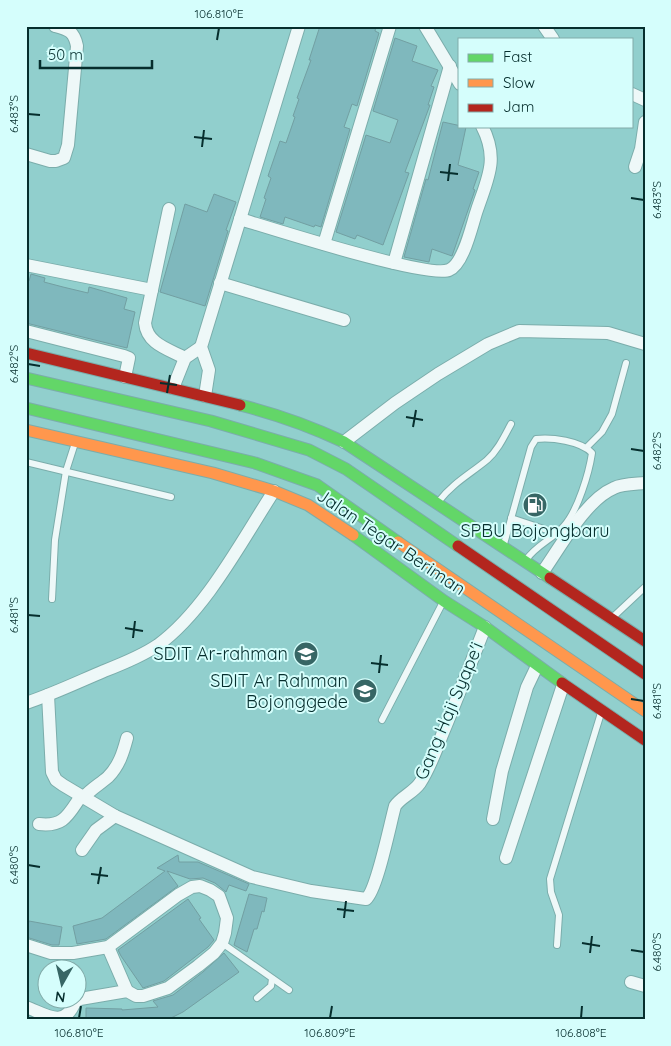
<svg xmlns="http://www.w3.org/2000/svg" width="671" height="1046" font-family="Quicksand,sans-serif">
	<rect width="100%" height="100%" fill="#91cfcd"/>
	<!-- building -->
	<g fill="#7fb8bd" stroke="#729fa2">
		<polygon points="320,26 376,26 375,31 379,33 357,106 352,104 344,127 350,129 321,227 315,225 314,227 285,217 283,224 260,217 266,199 264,198 271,178 268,176 280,141 286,143 295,117 293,116 299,99 297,98 311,60 309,60"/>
		<polygon points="395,38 417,46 412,61 438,70 431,86 434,87 428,105 430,105 405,172 409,173 383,245 357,235 355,239 336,232 366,135 390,143 398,120 373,111"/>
		<polygon points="443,122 466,127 458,165 479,172 473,189 475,190 452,256 432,249 429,262 404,257 426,179 428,180"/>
		<polygon points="214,194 236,202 226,230 228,231 205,306 160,292 185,204 207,212"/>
		<polygon points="31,274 45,278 44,282 63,287 88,293 89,287 127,298 124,309 135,312 127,348 26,323 26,280 29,281"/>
		<polygon points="178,855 179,862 198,862 249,884 246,891 229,885 226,892 215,883 203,878 190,879 167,871 178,886 106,939 77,944 73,926 102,918 165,871 157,868"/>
		<polygon points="249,894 267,898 264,912 262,911 257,929 254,929 247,952 234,945"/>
		<polygon points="188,899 201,918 199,919 214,940 208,947 164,981 143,988 121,956 118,950"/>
		<polygon points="29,921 62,927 59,945 52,945 26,937"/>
		<polygon points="224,953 239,972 183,1012 167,1020 86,1020 86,1008 122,1009 122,1010 158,1007 153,1001 173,995 203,972"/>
	</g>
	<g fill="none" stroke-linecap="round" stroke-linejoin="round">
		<defs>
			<g id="lane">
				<polyline points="587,447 602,432 612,414 626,363"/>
				<polyline points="26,462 171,497"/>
				<path d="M439 501C453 483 470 474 487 460 498 450 504 437 511 424"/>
				<polyline points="511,518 556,533"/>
				<path d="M504 544 531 447 536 439C551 437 581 441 592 453 589 473 578 510 564 526 553 539 536 545 526 560"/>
				<polyline points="52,599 55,540 66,471 75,443"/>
				<polyline points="613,617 645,587"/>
				<polyline points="382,720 442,604"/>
				<polyline points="222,943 289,990"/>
				<polyline points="557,945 559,915 551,892 550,879 601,713"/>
				<polyline points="257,998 271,986 272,979"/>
			</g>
			<g id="street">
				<polyline points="425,26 460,84"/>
				<polyline points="544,26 553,39"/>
				<polyline points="632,94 645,100"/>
				<path d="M26 154 50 161H56L64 158 68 145 77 46C74 31 69 30 55 26"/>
				<polyline points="635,167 641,149 645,122"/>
				<path d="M169 209 145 323C147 344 168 349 185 358"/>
				<path d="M240 219C270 228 429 279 449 270 464 264 472 224 477 210 488 177 499 159 482 126"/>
				<polyline points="324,244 390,26"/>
				<polyline points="394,263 450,66"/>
				<polyline points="26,265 152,290"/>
				<polyline points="220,283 344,320"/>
				<polyline points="26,331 124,356 129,358 125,377"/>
				<polyline points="173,388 185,358 201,347"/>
				<polyline points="205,396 209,370 201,347 299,26"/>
				<polyline points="344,442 395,403 438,374 488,344 519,331 608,333 645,344"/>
				<path d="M542 573C560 548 585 500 614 488 622 484 635 484 645 483"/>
				<path d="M48 695 52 772 56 780 63 785 115 816 252 877 311 891 366 899C377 890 390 824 395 806 401 797 413 793 420 783 429 769 436 751 442 735 457 699 471 663 485 627"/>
				<path d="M26 703C53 694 78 682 104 671 122 664 142 656 158 645 206 610 242 540 274 491"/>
				<path d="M84 797C91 789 100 784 108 777 119 766 123 753 127 738"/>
				<polyline points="493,819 502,771 527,687 537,666"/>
				<path d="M39 824C64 827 68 815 81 796"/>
				<polyline points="82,850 96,830 115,816"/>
				<polyline points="506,858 563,685"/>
				<path d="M26 945 51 953H73L108 947 178 895 192 887 200 886 210 890 219 896 227 918 225 933 222 943 214 953 198 966 168 988 143 996H136L127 991 80 999 75 1002C64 1029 47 1015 26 1007"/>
				<polyline points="108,947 127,991"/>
				<polyline points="631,982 645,986"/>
			</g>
			<g id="fast">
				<polyline points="26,378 211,421 309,450 346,469 458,546"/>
				<path d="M240 405C276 414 310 426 344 442L550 578"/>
				<polyline points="26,408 255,463 317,485 398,542"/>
				<polyline points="353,535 444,601 485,627 562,683"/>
			</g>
			<g id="slow">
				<polyline points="26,430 213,473 274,491 308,505 353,535"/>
				<polyline points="398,542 645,711"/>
			</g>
			<g id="jam">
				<polyline points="26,353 240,405"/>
				<polyline points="458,546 645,674"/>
				<polyline points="550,578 645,641"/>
				<polyline points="562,683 645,740"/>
			</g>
		</defs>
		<!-- lane casing -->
		<use href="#lane" stroke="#7badab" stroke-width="8"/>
		<!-- street casing -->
		<use href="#street" stroke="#7badab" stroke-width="14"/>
		<!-- fast casing -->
		<use href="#fast" stroke="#7badab" stroke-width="13"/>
		<!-- slow casing -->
		<use href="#slow" stroke="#7badab" stroke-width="13"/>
		<!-- jam casing -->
		<use href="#jam" stroke="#7badab" stroke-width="13"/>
		<!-- lane -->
		<use href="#lane" stroke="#eef8f8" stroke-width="6"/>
		<!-- street -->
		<use href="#street" stroke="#eef8f8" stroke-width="12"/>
		<!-- fast -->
		<use href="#fast" stroke="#63d668" stroke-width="11"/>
		<!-- slow -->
		<use href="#slow" stroke="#ff974d" stroke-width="11"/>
		<!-- jam -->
		<use href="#jam" stroke="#b3261e" stroke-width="11"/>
	</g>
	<!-- ticks -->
	<path fill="none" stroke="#062e2d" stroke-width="2" d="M217 40 219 28M28 114 40 115M194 137 212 139M202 147 204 130M440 172 458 174M448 181 450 164M631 198 644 200M28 364 40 366M160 383 177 385M167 393 170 375M406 417 423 420M413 427 416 410M631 449 644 451M28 615 40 616M125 628 143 631M133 638 135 621M371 663 388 665M379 673 381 655M631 699 644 701M28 865 40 867M91 874 108 876M98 884 101 867M337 909 354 911M344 918 346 901M582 943 600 946M631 950 644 952M590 953 592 936M79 1018 81 1006M330 1018 332 1006M581 1018 582 1006"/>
	<!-- icons -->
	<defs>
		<symbol id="fuel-disc" viewBox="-11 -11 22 22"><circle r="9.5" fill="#376665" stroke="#d5fefc"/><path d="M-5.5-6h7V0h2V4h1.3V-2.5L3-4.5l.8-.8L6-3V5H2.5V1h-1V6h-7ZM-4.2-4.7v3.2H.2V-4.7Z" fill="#fff"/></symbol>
		<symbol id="school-disc" viewBox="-11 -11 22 22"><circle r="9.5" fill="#376665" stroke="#d5fefc"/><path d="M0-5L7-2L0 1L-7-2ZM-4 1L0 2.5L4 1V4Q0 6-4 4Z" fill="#fff"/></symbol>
	</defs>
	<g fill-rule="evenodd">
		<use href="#fuel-disc" x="521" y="491" width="28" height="28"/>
		<use href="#school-disc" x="292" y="640" width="28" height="28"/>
		<use href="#school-disc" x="351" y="677" width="28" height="28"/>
	</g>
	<g text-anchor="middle" stroke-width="4" stroke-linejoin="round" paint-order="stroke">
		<!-- poi labels -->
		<g font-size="18" fill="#062e2d" stroke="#d5fefc" text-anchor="end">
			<text x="535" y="537" text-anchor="middle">SPBU Bojongbaru</text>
			<text x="288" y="660">SDIT Ar-rahman</text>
			<text x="348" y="687">SDIT Ar Rahman<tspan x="348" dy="21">Bojonggede</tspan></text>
		</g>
		<!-- street labels -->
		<g font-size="18" fill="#062e2d" stroke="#d5fefc">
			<text transform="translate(391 542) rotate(34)" y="6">Jalan Tegar Beriman</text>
			<text transform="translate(449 711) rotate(-67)" y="6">Gang Haji Syape'i</text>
		</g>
	</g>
	<!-- border -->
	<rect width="671" height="1046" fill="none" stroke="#d5fefc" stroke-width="55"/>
	<!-- legend -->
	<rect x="458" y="38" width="175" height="90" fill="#d5fefc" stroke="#82aba9"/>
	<rect x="468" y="54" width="25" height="8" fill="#63d668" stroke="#82aba9"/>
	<text x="503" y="62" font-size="15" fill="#062e2d">Fast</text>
	<rect x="468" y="79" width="25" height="8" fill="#ff974d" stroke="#82aba9"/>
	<text x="503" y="88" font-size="15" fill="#062e2d">Slow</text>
	<rect x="468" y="104" width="25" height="8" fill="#b3261e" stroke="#82aba9"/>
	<text x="503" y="112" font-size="15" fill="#062e2d">Jam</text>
	<!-- north arrow -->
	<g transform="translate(62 984) rotate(188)"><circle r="24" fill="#d5fefc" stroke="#82aba9"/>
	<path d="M0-4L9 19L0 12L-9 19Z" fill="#376665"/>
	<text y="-8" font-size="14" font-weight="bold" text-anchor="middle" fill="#062e2d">N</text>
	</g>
	<!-- scale -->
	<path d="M40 60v8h112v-8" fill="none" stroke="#062e2d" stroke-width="2.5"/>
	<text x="48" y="60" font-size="15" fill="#062e2d" stroke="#d5fefc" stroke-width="4" paint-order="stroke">50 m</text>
	<rect x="28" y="28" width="616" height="990" fill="none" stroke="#062e2d" stroke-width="2"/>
	<g font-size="12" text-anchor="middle" fill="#062e2d">
		<text x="219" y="18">106.810°E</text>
		<text transform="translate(14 114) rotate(-90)" y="4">6.483°S</text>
		<text transform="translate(657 200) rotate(-90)" y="4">6.483°S</text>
		<text transform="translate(14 364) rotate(-90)" y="4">6.482°S</text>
		<text transform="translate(657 451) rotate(-90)" y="4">6.482°S</text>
		<text transform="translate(14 615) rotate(-90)" y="4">6.481°S</text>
		<text transform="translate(657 701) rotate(-90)" y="4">6.481°S</text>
		<text transform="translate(14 865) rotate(-90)" y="4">6.480°S</text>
		<text transform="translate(657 952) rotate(-90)" y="4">6.480°S</text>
		<text x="79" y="1037">106.810°E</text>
		<text x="330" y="1037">106.809°E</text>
		<text x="581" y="1037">106.808°E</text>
	</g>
</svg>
